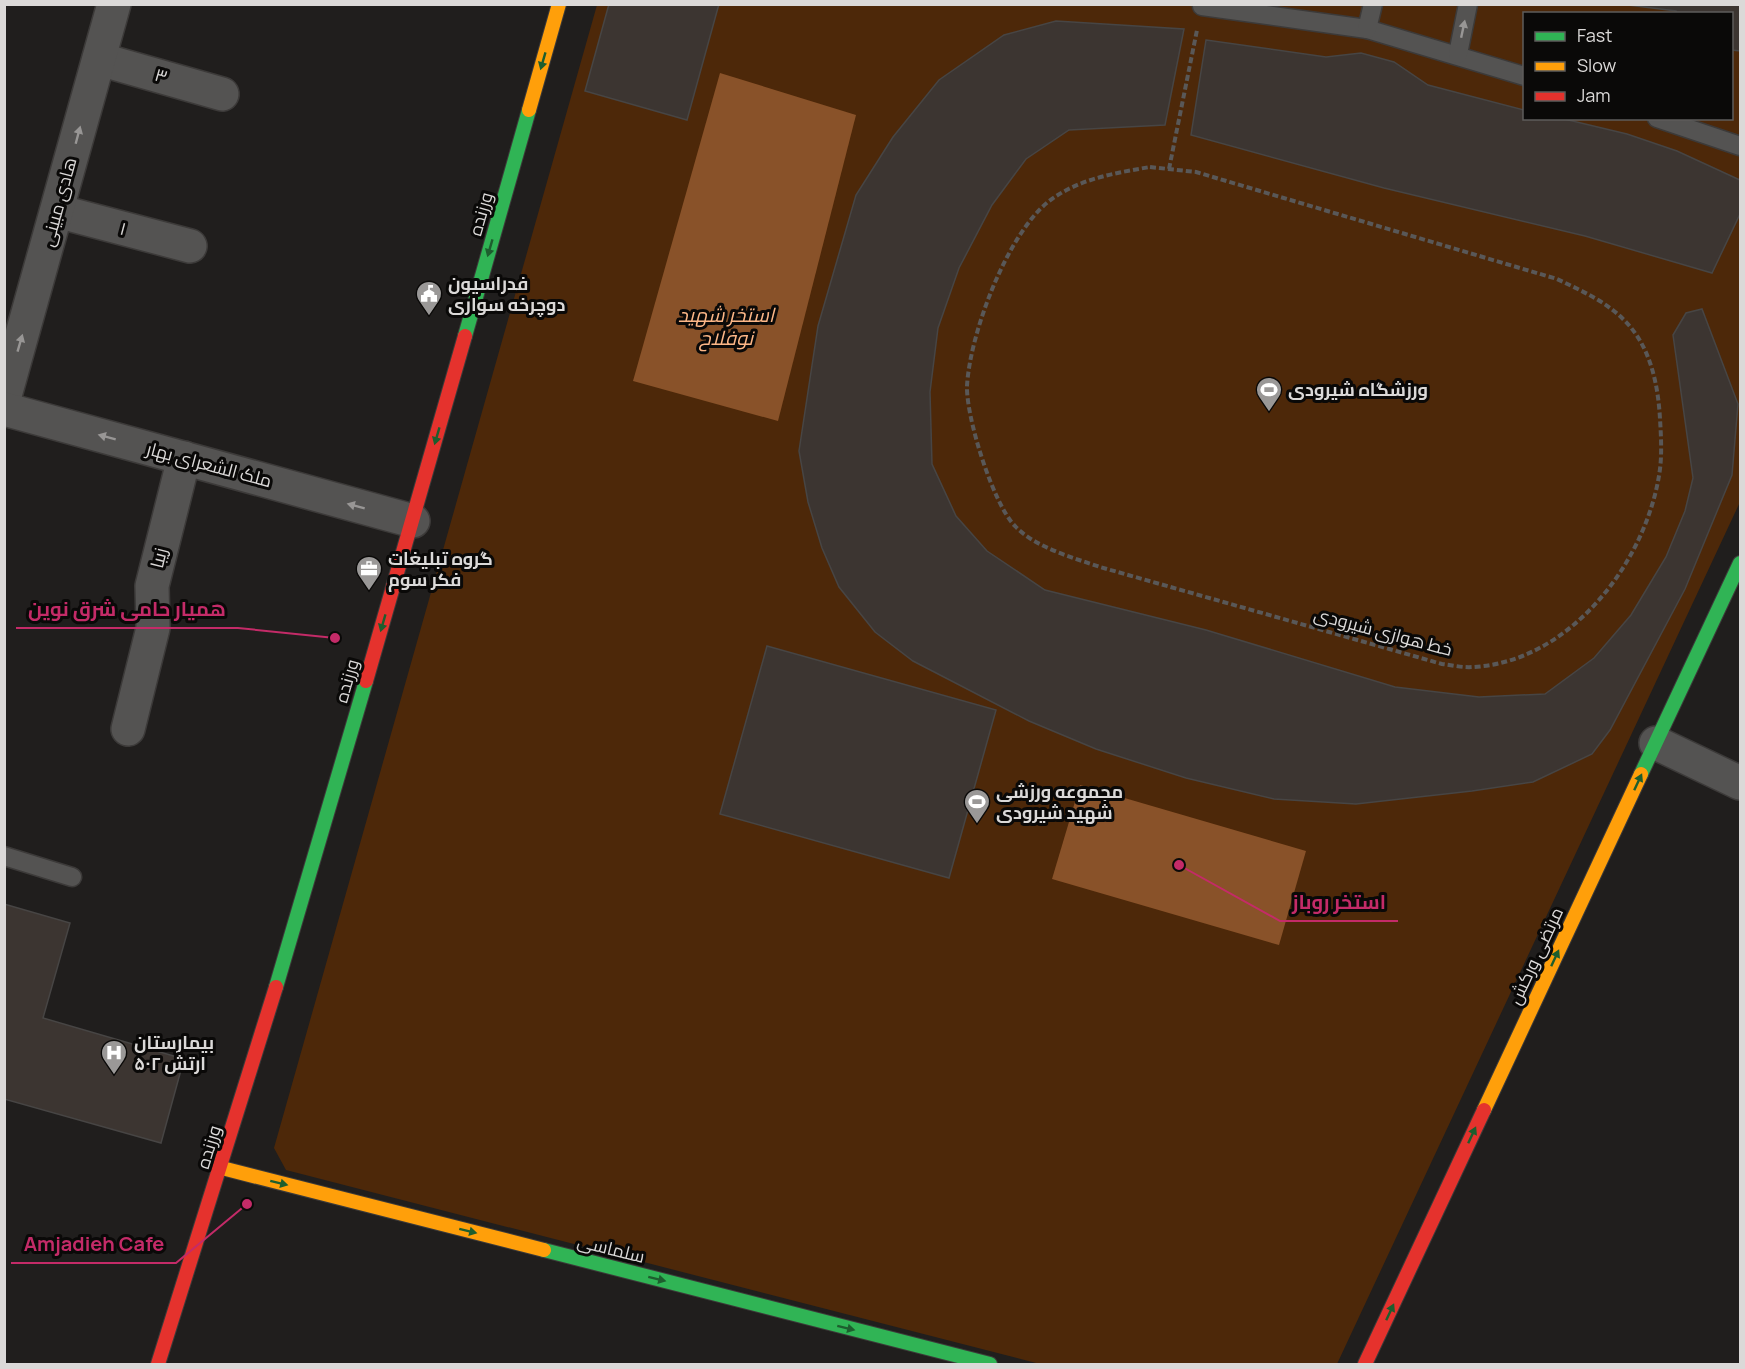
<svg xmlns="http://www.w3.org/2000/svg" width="1745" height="1369" font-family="Manrope,Cairo,sans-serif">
	<rect width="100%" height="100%" fill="#201e1d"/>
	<!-- green -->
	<path fill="#4d2809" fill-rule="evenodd" d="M597 5H1740V502L1337 1364H1040L286 1170 274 1148ZM1524 14H1732V118H1524Z"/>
	<!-- water -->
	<g fill="#895229">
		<polygon points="720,73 856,115 778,421 633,381"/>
		<polygon points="1080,785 1306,851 1279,945 1052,879"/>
	</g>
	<!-- building -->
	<g fill="#3c3531" stroke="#474544" stroke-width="1.5">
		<polygon points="609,4 719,4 687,120 585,91"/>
		<polygon points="1620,4 1740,4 1740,51 1732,50 1732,14 1677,14 1676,11"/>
		<polygon points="1056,21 1184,29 1165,125 1069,130 1026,159 992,205 959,268 938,328 930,392 932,464 956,516 987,551 1045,590 1206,630 1395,687 1479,697 1545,694 1594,658 1631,615 1666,557 1685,511 1693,478 1673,335 1686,313 1702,309 1738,404 1732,475 1685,589 1610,730 1592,754 1533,782 1472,791 1356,804 1274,799 1186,778 1096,749 1029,721 913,661 875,632 839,587 822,548 808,502 799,451 818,326 856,195 893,137 939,80 1004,35"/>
		<polygon points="1206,40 1326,57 1361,53 1394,62 1428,85 1524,110 1524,118 1560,118 1627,134 1677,151 1740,180 1740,214 1712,273 1585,236 1384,188 1191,135"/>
		<polygon points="767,646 996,710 949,878 720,814"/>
		<polygon points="4,904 70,923 43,1018 184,1059 161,1143 4,1099"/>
	</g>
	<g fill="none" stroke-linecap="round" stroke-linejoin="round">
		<defs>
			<g id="lane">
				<polyline points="1202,6 1367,29 1524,76"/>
				<polyline points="1367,29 1373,4"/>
				<polyline points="1458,54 1468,4"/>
				<polyline points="1657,118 1740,146"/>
				<polyline points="4,856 72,877"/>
			</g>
			<g id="street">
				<polyline points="99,59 222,94"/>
				<polyline points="57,211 190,246"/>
				<polyline points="4,399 114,4"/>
				<polyline points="4,409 413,521"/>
				<polyline points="128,729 153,628 152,586 184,458"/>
				<polyline points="1656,743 1740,783"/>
			</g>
			<g id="fast">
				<polyline points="465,336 529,110"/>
				<polyline points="1641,774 1740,563"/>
				<polyline points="276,987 366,681"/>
				<polyline points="544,1250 990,1364"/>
			</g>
			<g id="slow">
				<polyline points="529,110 559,4"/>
				<polyline points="1484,1110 1641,774"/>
				<polyline points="222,1168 544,1250"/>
			</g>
			<g id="jam">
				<polyline points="366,681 465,336"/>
				<polyline points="158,1364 276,987"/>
				<polyline points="1365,1364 1484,1110"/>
			</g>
		</defs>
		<!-- lane casing -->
		<use href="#lane" stroke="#3c3a39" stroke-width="21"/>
		<!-- street casing -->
		<use href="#street" stroke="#3c3a39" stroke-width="36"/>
		<!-- fast casing -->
		<use href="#fast" stroke="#3c3a39" stroke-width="16"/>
		<!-- slow casing -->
		<use href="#slow" stroke="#3c3a39" stroke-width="16"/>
		<!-- jam casing -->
		<use href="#jam" stroke="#3c3a39" stroke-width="16"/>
		<!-- path -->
		<g stroke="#595858" stroke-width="4" stroke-dasharray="6 3" stroke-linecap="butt">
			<path d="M1150 167 1196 172 1557 279C1580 290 1605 301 1623 319 1650 345 1658 383 1660 419 1661 435 1662 453 1660 469 1648 560 1571 662 1473 667 1463 668 1452 665 1442 664L1100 567C1074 558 1034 547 1015 526 993 504 966 417 967 386 970 333 1007 235 1048 202 1077 179 1115 173 1150 167Z"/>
			<polyline points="1169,169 1197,30"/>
		</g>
		<!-- lane -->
		<use href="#lane" stroke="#545352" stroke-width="18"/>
		<!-- street -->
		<use href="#street" stroke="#545352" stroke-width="33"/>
		<!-- fast -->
		<use href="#fast" stroke="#30b455" stroke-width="14"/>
		<!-- slow -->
		<use href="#slow" stroke="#ff9f0a" stroke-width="14"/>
		<!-- jam -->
		<use href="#jam" stroke="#e5322d" stroke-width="14"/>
	</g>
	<!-- one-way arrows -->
	<defs><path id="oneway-solid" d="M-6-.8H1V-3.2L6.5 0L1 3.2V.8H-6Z" transform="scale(1.5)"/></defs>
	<g fill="#989695">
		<use href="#oneway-solid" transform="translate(1463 29) rotate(-78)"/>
		<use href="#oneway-solid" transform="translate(78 135) rotate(-75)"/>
		<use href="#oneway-solid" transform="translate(20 343) rotate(-74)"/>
		<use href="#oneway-solid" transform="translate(107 437) rotate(-165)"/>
		<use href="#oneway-solid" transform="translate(356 506) rotate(-165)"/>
	</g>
	<g fill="#1d5e2e">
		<use href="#oneway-solid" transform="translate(543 61) rotate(106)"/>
		<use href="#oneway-solid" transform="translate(490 248) rotate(106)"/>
		<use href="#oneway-solid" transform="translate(437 436) rotate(106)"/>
		<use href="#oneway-solid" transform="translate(383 623) rotate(106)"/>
		<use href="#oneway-solid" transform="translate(1638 782) rotate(-65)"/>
		<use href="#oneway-solid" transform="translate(1555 958) rotate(-65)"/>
		<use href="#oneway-solid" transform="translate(1472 1135) rotate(-65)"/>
		<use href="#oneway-solid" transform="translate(279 1183) rotate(14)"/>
		<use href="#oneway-solid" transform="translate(468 1231) rotate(14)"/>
		<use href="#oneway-solid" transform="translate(657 1279) rotate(14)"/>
		<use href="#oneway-solid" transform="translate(1390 1312) rotate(-65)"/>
		<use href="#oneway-solid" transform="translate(846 1328) rotate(14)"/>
	</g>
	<!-- icons -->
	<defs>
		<symbol id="civic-pin" viewBox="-11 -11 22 30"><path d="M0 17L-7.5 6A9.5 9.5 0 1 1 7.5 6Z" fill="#9a9897" stroke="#0a0908"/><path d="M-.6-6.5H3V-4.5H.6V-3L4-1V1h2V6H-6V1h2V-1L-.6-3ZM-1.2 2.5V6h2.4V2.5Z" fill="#fff"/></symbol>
		<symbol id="stadium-pin" viewBox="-11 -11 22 30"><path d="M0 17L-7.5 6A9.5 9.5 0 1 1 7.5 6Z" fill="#9a9897" stroke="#0a0908"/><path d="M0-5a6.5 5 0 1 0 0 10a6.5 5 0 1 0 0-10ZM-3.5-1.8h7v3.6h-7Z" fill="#fff"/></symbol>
		<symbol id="office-pin" viewBox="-11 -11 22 30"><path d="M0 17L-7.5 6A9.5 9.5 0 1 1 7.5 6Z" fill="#9a9897" stroke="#0a0908"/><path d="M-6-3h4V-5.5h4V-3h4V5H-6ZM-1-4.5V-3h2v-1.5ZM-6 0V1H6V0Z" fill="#fff"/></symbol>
		<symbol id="hospital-pin" viewBox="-11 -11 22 30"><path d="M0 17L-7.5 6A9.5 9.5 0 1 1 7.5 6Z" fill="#9a9897" stroke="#0a0908"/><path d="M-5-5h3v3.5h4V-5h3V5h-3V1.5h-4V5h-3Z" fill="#fff"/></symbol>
	</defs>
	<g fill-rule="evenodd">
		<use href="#civic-pin" x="414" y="279" width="30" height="40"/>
		<use href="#stadium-pin" x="1254" y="375" width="30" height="40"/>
		<use href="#office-pin" x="354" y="554" width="30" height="40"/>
		<use href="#stadium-pin" x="962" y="787" width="30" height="40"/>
		<use href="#hospital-pin" x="99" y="1038" width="30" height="40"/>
	</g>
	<g text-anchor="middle" stroke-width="6" stroke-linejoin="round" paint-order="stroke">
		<!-- street labels -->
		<g font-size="18" fill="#dbd9d8" stroke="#0a0908">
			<text transform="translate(161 76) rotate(16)" y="6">۳</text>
			<text transform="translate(59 202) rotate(-75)" y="6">هادی مبینی</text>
			<text transform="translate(481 214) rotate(-74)" y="6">ورزنده</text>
			<text transform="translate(123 229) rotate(15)" y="6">۱</text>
			<text transform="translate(209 465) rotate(15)" y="6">ملک الشعرای بهار</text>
			<text transform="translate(159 558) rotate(-76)" y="6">زیبا</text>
			<text transform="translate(1383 632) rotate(15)" y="6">خط هوازی شیرودی</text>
			<text transform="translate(347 681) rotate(-74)" y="6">ورزنده</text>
			<text transform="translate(1536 956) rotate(-65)" y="6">مرتضی ورکش</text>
			<text transform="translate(209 1147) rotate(-73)" y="6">ورزنده</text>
			<text transform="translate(611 1249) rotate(14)" y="6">سلماسی</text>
		</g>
		<!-- poi labels -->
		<g font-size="18" font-weight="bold" fill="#dbd9d8" stroke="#0a0908" text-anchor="start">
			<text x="448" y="290">فدراسیون<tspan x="448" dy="21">دوچرخه سواری</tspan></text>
			<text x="1288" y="396">ورزشگاه شیرودی</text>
			<text x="388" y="565">گروه تبلیغات<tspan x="388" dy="21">فکر سوم</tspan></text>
			<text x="996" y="798">مجموعه ورزشی<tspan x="996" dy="21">شهید شیرودی</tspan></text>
			<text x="134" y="1049">بیمارستان<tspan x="134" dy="21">۵۰۲ ارتش</tspan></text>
		</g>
		<!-- water labels -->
		<g font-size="20" font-style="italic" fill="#fdb787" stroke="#0a0908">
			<text x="726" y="322">استخر شهید<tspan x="726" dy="23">نوفلاح</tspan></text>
		</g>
	</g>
	<!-- callouts -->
	<path fill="none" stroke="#c42b68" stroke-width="2" d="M335 638L238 628H16M1179 865L1280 921H1398M247 1204L176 1263H11"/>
	<g fill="#c42b68" stroke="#0a0908" stroke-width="2">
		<circle cx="335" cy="638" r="6"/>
		<circle cx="1179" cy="865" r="6"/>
		<circle cx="247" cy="1204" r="6"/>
	</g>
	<g font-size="20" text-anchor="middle" font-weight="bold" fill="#c42b68" stroke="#0a0908" stroke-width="6" stroke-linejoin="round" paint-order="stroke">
		<text x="127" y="616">همیار حامی شرق نوین</text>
		<text x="1339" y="909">استخر روباز</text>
		<text x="94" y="1251">Amjadieh Cafe</text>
	</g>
	<!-- border -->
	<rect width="1745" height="1369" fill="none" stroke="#dbd9d8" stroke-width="12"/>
	<!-- legend -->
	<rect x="1523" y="12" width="210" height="108" fill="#0a0908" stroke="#5e5c5b" stroke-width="1.5"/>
	<rect x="1535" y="32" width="30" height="9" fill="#30b455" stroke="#5e5c5b" stroke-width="1.5"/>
	<text x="1577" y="42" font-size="18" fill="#dbd9d8">Fast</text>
	<rect x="1535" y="62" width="30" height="9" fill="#ff9f0a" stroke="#5e5c5b" stroke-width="1.5"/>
	<text x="1577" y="72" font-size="18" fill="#dbd9d8">Slow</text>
	<rect x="1535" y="92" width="30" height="9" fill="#e5322d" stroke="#5e5c5b" stroke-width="1.5"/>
	<text x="1577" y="102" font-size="18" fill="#dbd9d8">Jam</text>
</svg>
